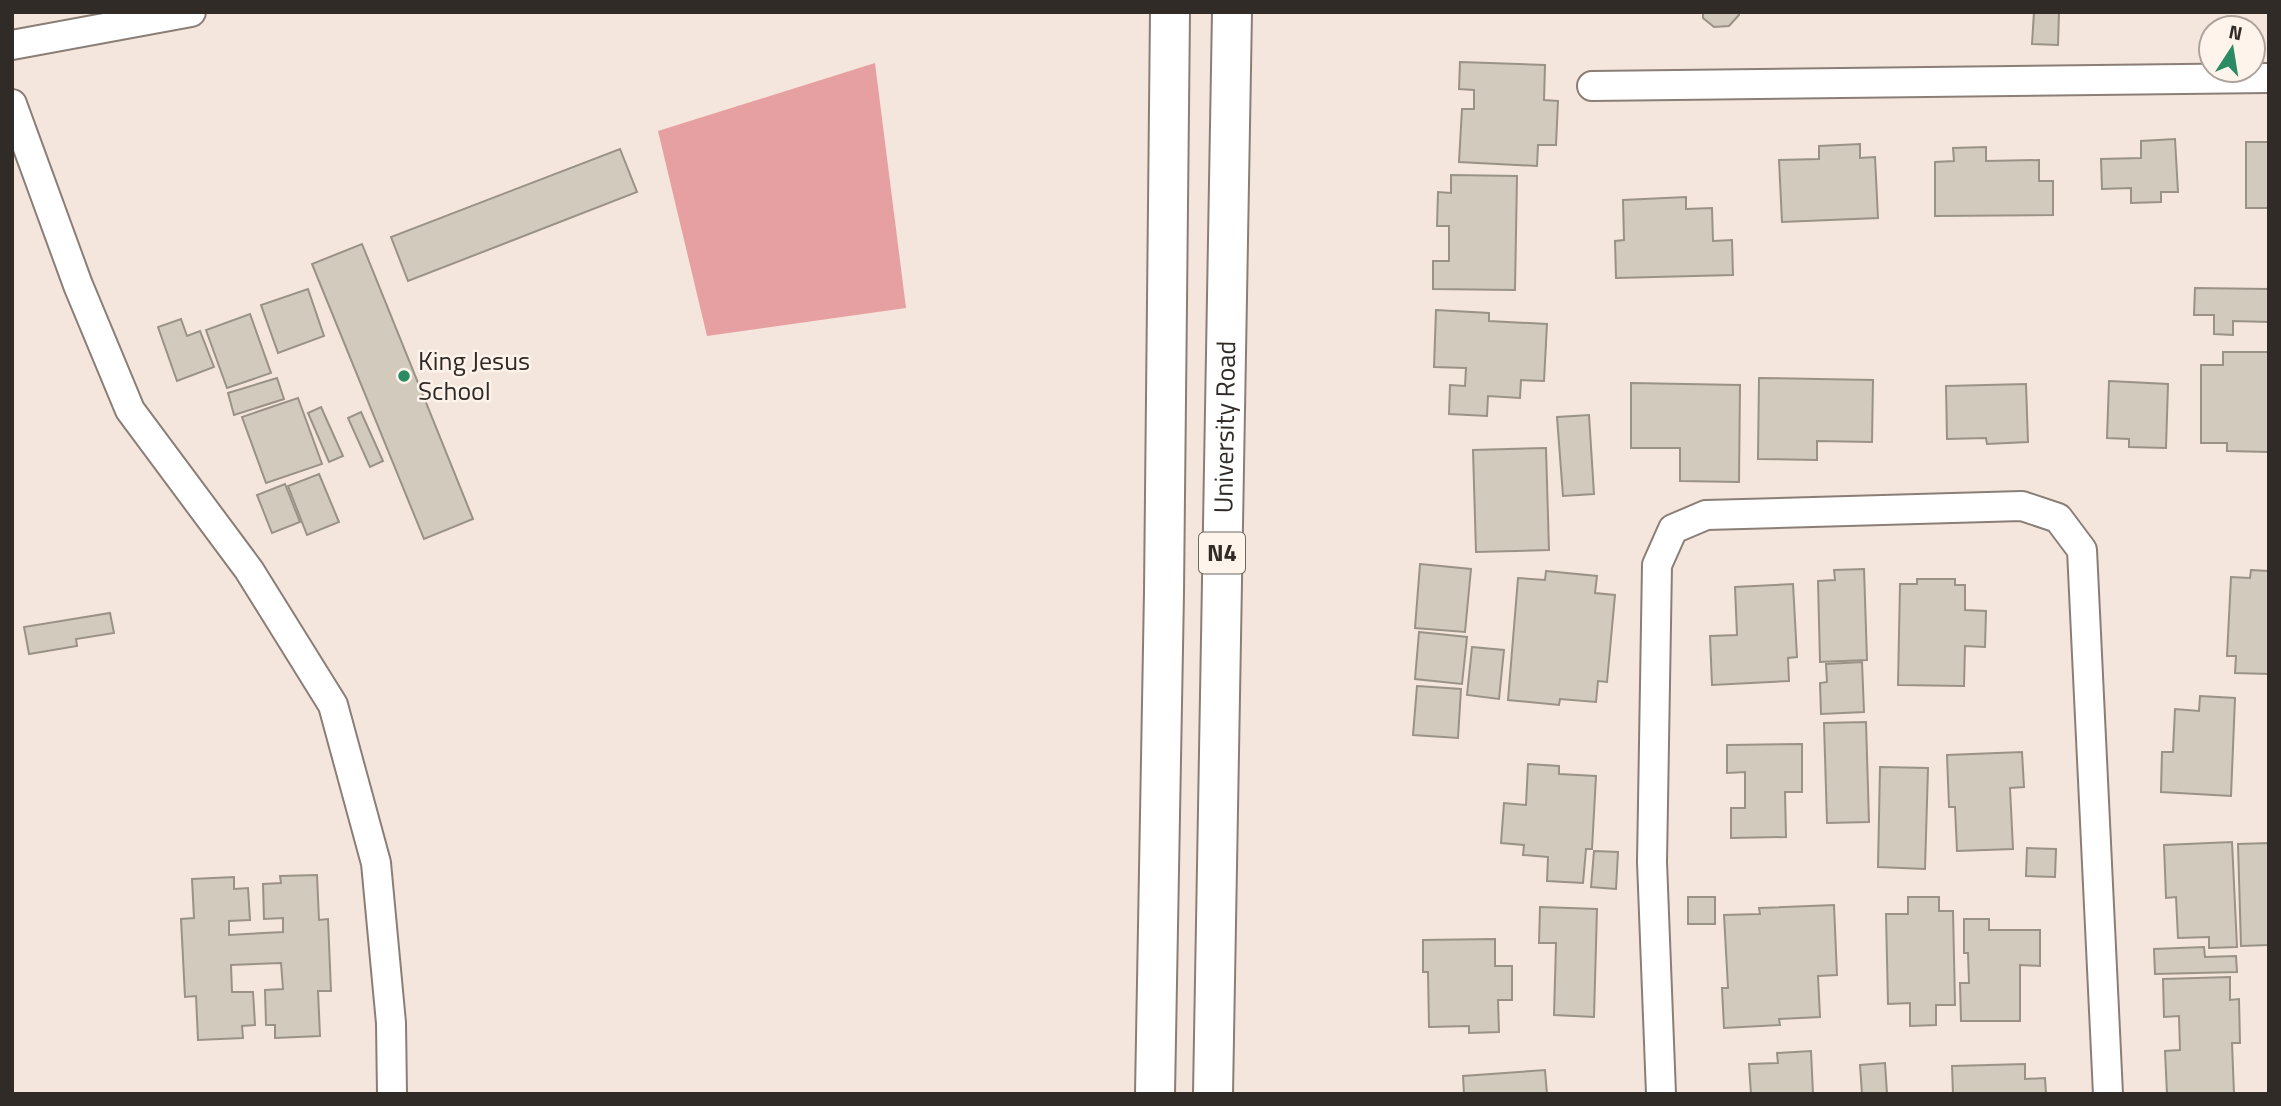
<svg xmlns="http://www.w3.org/2000/svg" width="2281" height="1106" font-family="'Titillium Web',sans-serif">
	<rect width="100%" height="100%" fill="#f4e6dc"/>
	<!-- green -->
	<polygon fill="#e7a0a2" points="875,63 906,308 707,336 658,131"/>
	<!-- building -->
	<g fill="#d3cabe" stroke="#9a9286" stroke-width="2">
		<polygon points="1703,12 1738,12 1739,15 1729,26 1714,27 1703,18"/>
		<polygon points="2034,12 2059,12 2058,45 2032,44"/>
		<polygon points="1460,62 1545,65 1544,100 1558,101 1556,145 1538,145 1537,166 1459,162 1462,109 1474,109 1474,90 1459,89"/>
		<polygon points="2175,139 2178,192 2161,192 2161,202 2131,203 2131,188 2102,189 2101,159 2141,158 2141,141"/>
		<rect x="2246" y="142" width="23" height="66"/>
		<polygon points="1860,144 1860,158 1875,157 1878,218 1782,222 1779,160 1819,159 1819,146"/>
		<polygon points="1986,147 1986,161 2039,160 2039,181 2053,181 2053,215 1935,216 1935,162 1954,161 1953,148"/>
		<polygon points="620,149 637,192 408,281 391,237"/>
		<polygon points="1451,175 1517,176 1515,290 1433,289 1433,261 1449,261 1449,226 1437,226 1438,192 1451,193"/>
		<polygon points="1686,197 1686,209 1712,208 1713,241 1732,240 1733,275 1616,278 1615,241 1624,240 1623,200"/>
		<polygon points="362,244 473,519 424,539 312,264"/>
		<polygon points="2195,288 2269,289 2269,322 2233,321 2233,335 2214,334 2214,315 2194,315"/>
		<polygon points="308,289 324,336 278,353 261,305"/>
		<polygon points="1436,310 1489,313 1489,321 1547,324 1544,381 1521,380 1520,398 1488,396 1487,416 1449,414 1450,385 1465,386 1466,368 1434,367"/>
		<polygon points="250,314 271,373 227,388 206,330"/>
		<polygon points="181,319 187,336 200,331 214,367 177,381 158,327"/>
		<polygon points="2223,352 2268,352 2269,452 2227,451 2227,443 2201,443 2201,365 2223,365"/>
		<polygon points="277,378 284,399 234,415 228,393"/>
		<polygon points="1759,378 1873,380 1872,442 1817,441 1817,460 1758,459"/>
		<polygon points="2109,381 2168,384 2166,448 2129,447 2129,439 2107,438"/>
		<polygon points="1631,383 1740,385 1739,482 1680,481 1680,448 1631,448"/>
		<polygon points="2026,384 2028,442 1987,444 1986,438 1947,439 1946,386"/>
		<polygon points="298,398 322,464 266,483 242,417"/>
		<polygon points="321,407 343,456 329,462 308,413"/>
		<polygon points="361,412 383,461 370,467 348,418"/>
		<polygon points="1589,415 1594,494 1563,496 1557,417"/>
		<polygon points="1546,448 1549,550 1476,552 1473,450"/>
		<polygon points="319,474 339,522 307,535 288,486"/>
		<polygon points="285,484 300,522 272,533 257,495"/>
		<polygon points="1420,564 1471,569 1465,632 1415,628"/>
		<polygon points="1864,569 1867,660 1820,662 1818,581 1835,580 1834,570"/>
		<polygon points="2251,570 2269,571 2269,674 2235,673 2236,656 2227,656 2231,577 2250,578"/>
		<polygon points="1546,571 1597,576 1595,593 1615,595 1607,682 1598,681 1596,702 1560,699 1559,705 1508,700 1518,578 1545,580"/>
		<polygon points="1917,579 1955,579 1955,585 1965,585 1965,610 1986,611 1985,647 1965,646 1964,686 1898,685 1900,584 1917,584"/>
		<polygon points="1793,584 1797,657 1788,658 1789,681 1712,685 1710,636 1737,635 1735,587"/>
		<polygon points="110,613 114,633 76,639 77,646 29,654 24,627"/>
		<polygon points="1419,632 1467,637 1462,684 1415,679"/>
		<polygon points="1472,647 1504,650 1499,699 1467,695"/>
		<polygon points="1862,662 1864,712 1821,714 1820,683 1827,682 1826,664"/>
		<polygon points="1417,686 1461,689 1458,738 1413,735"/>
		<polygon points="2200,696 2235,698 2231,796 2161,792 2162,752 2173,752 2175,709 2199,711"/>
		<polygon points="1866,722 1869,822 1827,823 1824,723"/>
		<polygon points="1802,744 1802,792 1785,792 1786,837 1731,838 1731,808 1745,808 1745,772 1727,773 1727,745"/>
		<polygon points="2022,752 2024,787 2010,788 2013,849 1957,851 1955,807 1949,807 1947,755"/>
		<polygon points="1528,764 1559,766 1559,774 1596,776 1592,849 1586,849 1583,883 1547,881 1548,857 1523,855 1524,845 1501,843 1504,803 1526,805"/>
		<polygon points="1880,767 1928,768 1925,869 1878,867"/>
		<polygon points="2232,842 2237,947 2209,948 2209,937 2178,938 2176,897 2166,898 2164,845"/>
		<polygon points="2269,843 2269,945 2241,946 2238,844"/>
		<polygon points="2027,848 2056,849 2055,877 2026,876"/>
		<polygon points="1594,851 1618,852 1616,889 1591,887"/>
		<polygon points="317,875 319,920 328,919 331,991 318,991 320,1036 275,1038 275,1025 266,1025 265,990 283,989 281,963 231,965 232,992 253,992 255,1025 242,1026 243,1038 198,1040 196,996 185,997 181,919 194,918 192,879 234,877 234,889 248,888 250,920 229,921 229,935 283,932 283,918 264,919 263,884 281,883 280,876"/>
		<rect x="1688" y="897" width="27" height="27"/>
		<polygon points="1908,897 1939,897 1939,911 1953,911 1955,1005 1936,1005 1936,1025 1910,1026 1910,1003 1888,1004 1886,914 1908,914"/>
		<polygon points="1834,905 1837,975 1818,976 1820,1017 1779,1019 1780,1025 1724,1028 1722,988 1728,988 1724,915 1760,914 1759,908"/>
		<polygon points="1540,907 1597,909 1594,1017 1554,1015 1556,943 1539,943"/>
		<polygon points="1964,919 1989,919 1989,930 2040,930 2040,966 2020,965 2020,1021 1961,1021 1960,983 1969,983 1968,953 1964,953"/>
		<polygon points="1495,939 1495,966 1512,966 1512,1000 1498,1000 1499,1032 1469,1033 1469,1026 1429,1027 1428,972 1423,972 1423,940"/>
		<polygon points="2204,947 2205,957 2236,956 2237,972 2155,974 2154,949"/>
		<polygon points="2230,977 2230,1000 2239,999 2240,1043 2232,1043 2234,1094 2167,1094 2165,1051 2180,1050 2179,1016 2164,1017 2163,979"/>
		<polygon points="1811,1051 1813,1094 1751,1094 1749,1064 1778,1063 1777,1053"/>
		<polygon points="1885,1063 1887,1094 1862,1094 1860,1065"/>
		<polygon points="2025,1064 2025,1079 2045,1078 2046,1094 1953,1094 1952,1066"/>
		<polygon points="1545,1070 1547,1094 1464,1094 1463,1076"/>
	</g>
	<g fill="none" stroke-linecap="round" stroke-linejoin="round">
		<defs>
			<g id="street">
				<polyline points="12,45 191,12"/>
				<polyline points="1592,86 2269,78"/>
				<polyline points="12,104 78,285 130,410 249,570 333,705 376,863 391,1023 392,1094"/>
				<polyline points="1661,1094 1652,862 1657,565 1673,529 1706,515 2022,506 2058,518 2082,550 2108,1094"/>
			</g>
			<g id="highway">
				<polyline points="1155,1094 1164,592 1170,12"/>
				<path id="s1" d="M1213 1094 1232 12"/>
			</g>
		</defs>
		<!-- street casing -->
		<use href="#street" stroke="#8a7e76" stroke-width="32"/>
		<!-- highway casing -->
		<use href="#highway" stroke="#8a7e76" stroke-width="42"/>
		<!-- street -->
		<use href="#street" stroke="#fff" stroke-width="28"/>
		<!-- highway -->
		<use href="#highway" stroke="#fff" stroke-width="38"/>
	</g>
	<!-- markers -->
	<circle fill="#2b8b64" stroke="#fff4ec" stroke-width="2.5" cx="404" cy="376" r="7"/>
	<g text-anchor="middle" stroke-width="5" stroke-linejoin="round" paint-order="stroke">
		<!-- shield labels -->
		<rect fill="#fff4ec" stroke="#6e6762" stroke-width="2" x="1199" y="532.5" width="46" height="41" rx="5"/>
		<g font-size="24" font-weight="bold" fill="#302b27">
			<text x="1222" y="561">N4</text>
		</g>
		<!-- poi labels -->
		<g font-size="26" fill="#302b27" stroke="#fff4ec" text-anchor="start">
			<text x="418" y="370">King Jesus<tspan x="418" dy="30">School</tspan></text>
		</g>
		<!-- street labels -->
		<g font-size="26" fill="#302b27" stroke="#fff4ec">
			<text dy="9" stroke="none"><textPath href="#s1" startOffset="667">University Road</textPath></text>
		</g>
	</g>
	<!-- border -->
	<rect width="2281" height="1106" fill="none" stroke="#302b27" stroke-width="28"/>
	<!-- north arrow -->
	<g transform="translate(2232 49) rotate(12)"><circle r="33" fill="#fff4ec" stroke="#aca49d" stroke-width="2"/>
	<path d="M0-5L12 26L0 18L-12 26Z" fill="#2b8b64"/>
	<text y="-10" font-size="19" font-weight="bold" text-anchor="middle" fill="#302b27">N</text>
	</g>
</svg>
